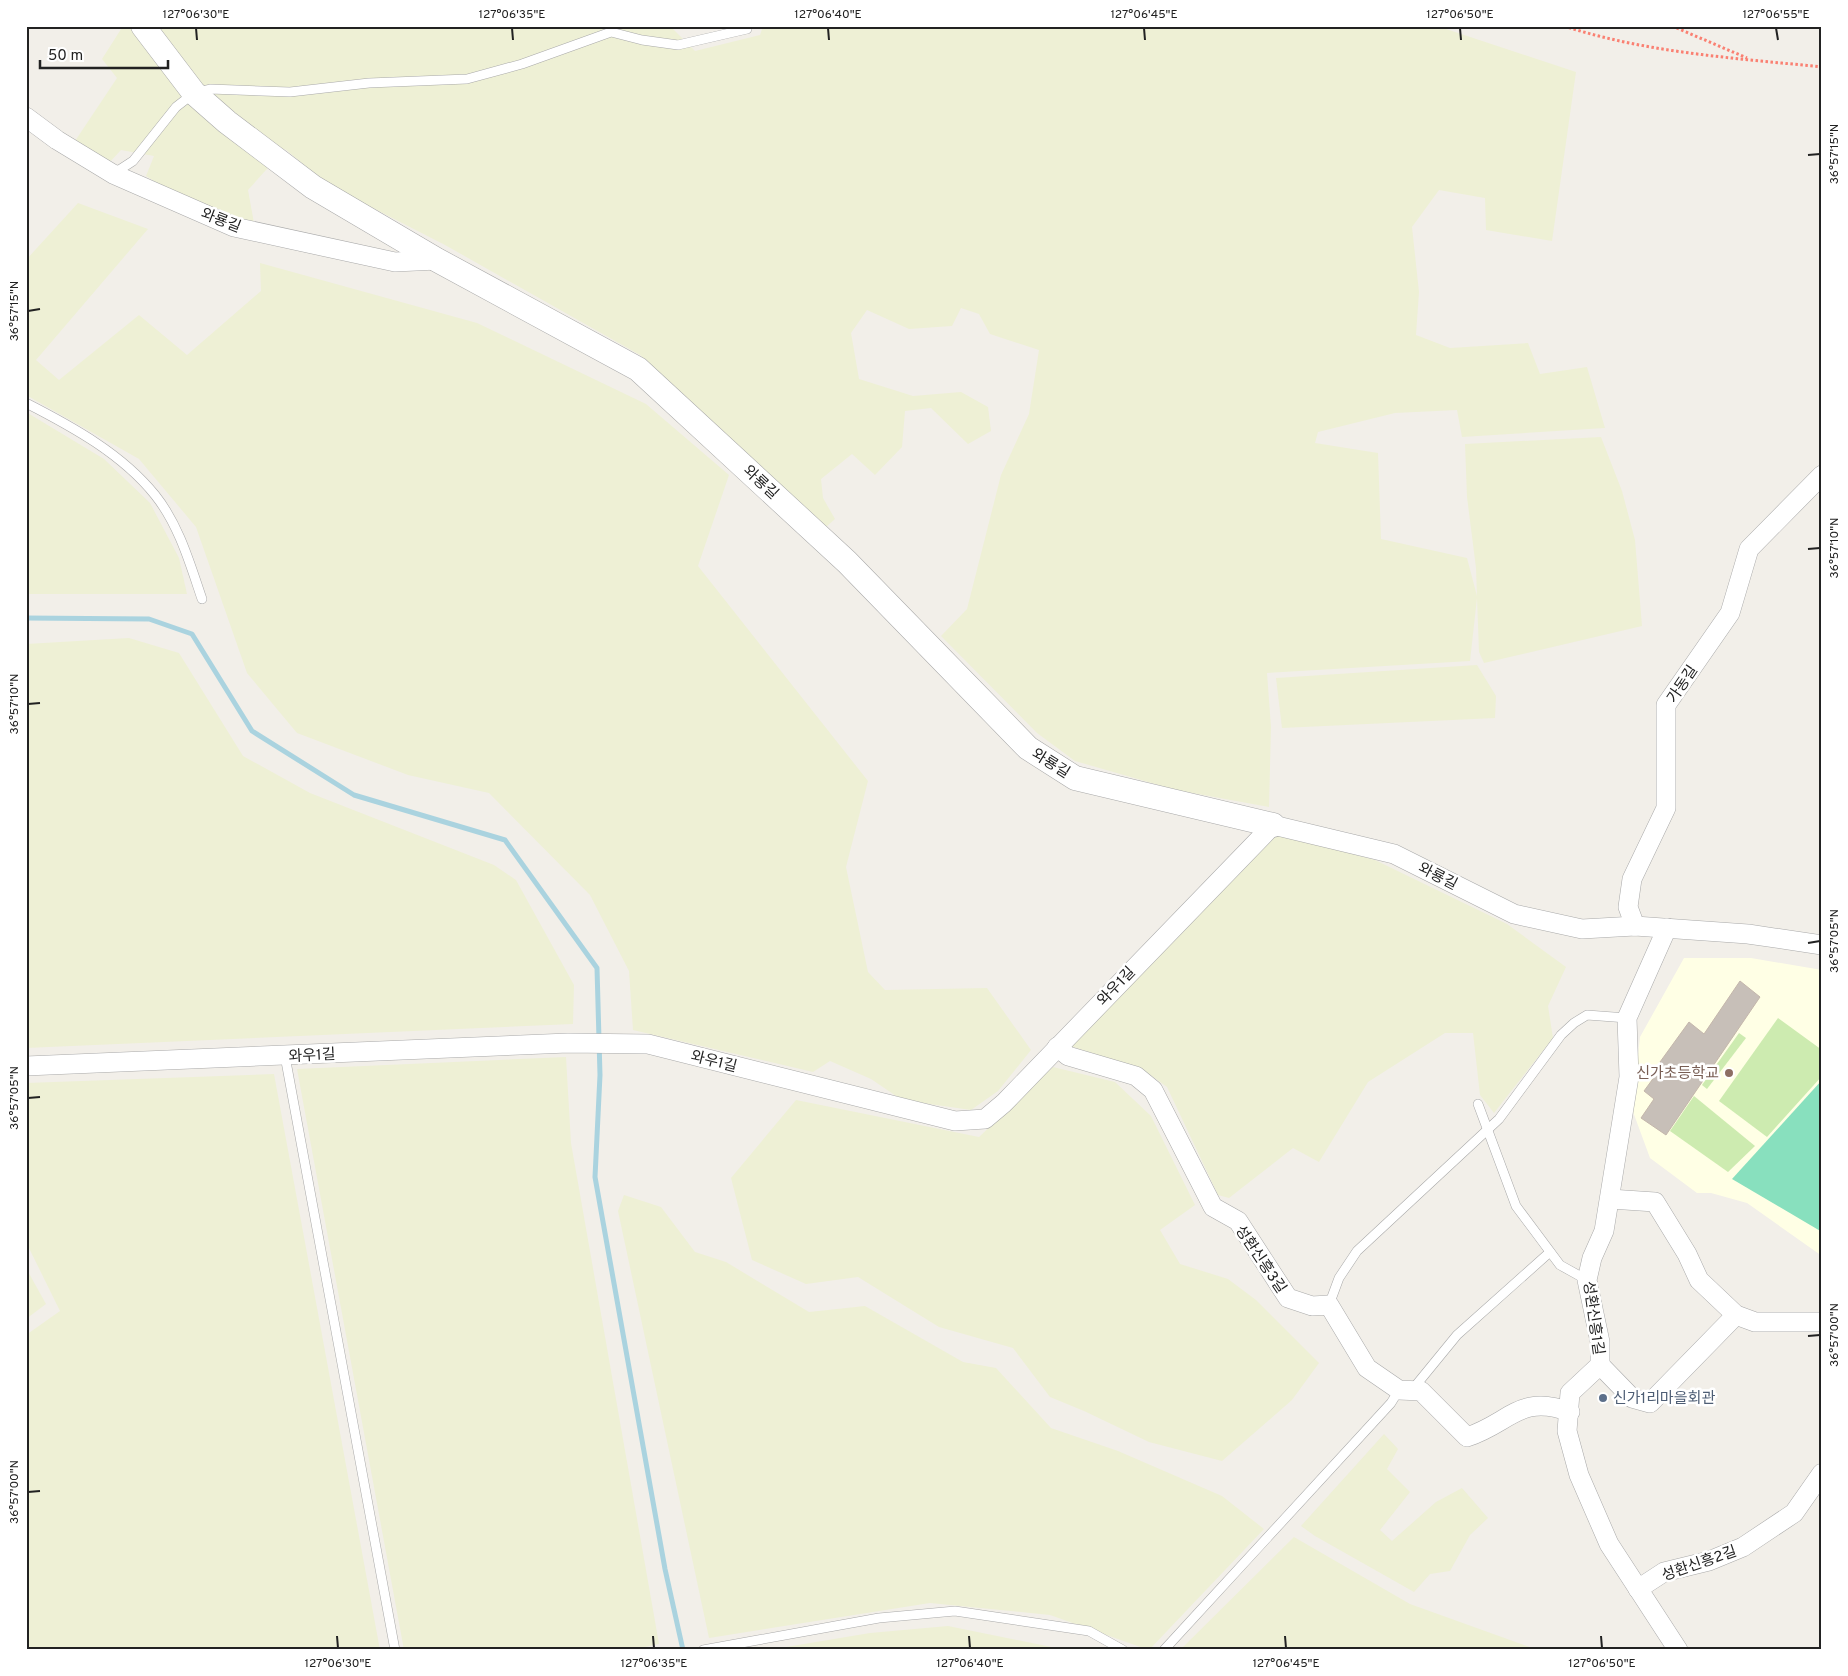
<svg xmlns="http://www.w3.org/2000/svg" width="1848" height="1676" font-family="Overpass,'Noto Sans KR',sans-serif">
	<rect width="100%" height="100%" fill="#f2efe9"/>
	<!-- education -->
	<polygon fill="#ffffe5" points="1684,958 1751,958 1822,970 1822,1256 1747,1203 1711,1193 1697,1193 1650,1158 1632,1109 1640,1037"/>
	<!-- farmland -->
	<g fill="#eef0d5">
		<polygon points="123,26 670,26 695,51 760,35 763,26 1437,26 1576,72 1552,241 1486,230 1485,198 1439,190 1412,227 1419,292 1416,335 1450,348 1528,343 1540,374 1587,367 1605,428 1462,437 1457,410 1395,413 1318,432 1315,443 1378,453 1381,539 1467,558 1477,596 1476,568 1467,497 1465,444 1601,437 1622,491 1635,540 1642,626 1484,663 1479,652 1477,598 1470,661 1267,673 1271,727 1269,807 1176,790 1075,761 1037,733 941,636 967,609 1001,475 1029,414 1039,350 990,334 979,314 961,308 952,326 909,329 867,310 851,333 859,379 913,396 961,392 988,407 991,431 968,444 931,408 905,411 902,447 875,475 852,454 821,479 823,498 835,519 826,527 640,355 445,245 328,185 285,149 248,190 254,223 179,197 146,176 154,156 121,150 109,163 75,141 117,78 102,59"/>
		<polygon points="78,203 148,229 36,360 59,380 139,315 187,355 261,291 260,263 477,323 646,404 729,475 698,566 868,781 846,867 868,972 885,990 987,988 1031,1050 998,1091 971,1110 902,1100 871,1079 830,1061 813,1072 633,1030 629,971 590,895 489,793 408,775 297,733 247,673 196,527 139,459 26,395 26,260"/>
		<polygon points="26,412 104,459 150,503 179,558 187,594 26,594"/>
		<polygon points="129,638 179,653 243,756 310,793 494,865 516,880 574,985 573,1024 26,1048 26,644"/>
		<polygon points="1477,665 1496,696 1495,718 1282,728 1276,678"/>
		<polygon points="1278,834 1375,860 1507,924 1566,967 1548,1006 1553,1038 1494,1113 1480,1095 1473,1033 1445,1033 1368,1082 1319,1162 1293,1148 1229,1198 1218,1195 1167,1087 1142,1069 1070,1046"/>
		<polygon points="566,1057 571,1143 659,1644 631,1650 404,1650 297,1069"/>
		<polygon points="1053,1067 1115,1082 1151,1116 1195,1205 1160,1230 1180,1264 1228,1279 1256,1300 1319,1363 1292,1400 1222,1461 1149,1442 1084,1411 1050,1397 1013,1348 939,1327 858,1277 806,1284 752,1260 731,1178 796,1100 979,1137"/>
		<polygon points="274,1074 380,1650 26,1650 26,1335 60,1311 26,1242 26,1083"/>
		<polygon points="624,1195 661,1207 695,1252 726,1262 809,1312 865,1306 963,1362 996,1368 1051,1428 1118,1451 1222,1496 1264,1529 1149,1650 1050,1615 930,1603 709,1638 618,1211"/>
		<polygon points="26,1268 46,1304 26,1319"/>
		<polygon points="1384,1434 1398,1449 1387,1469 1410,1492 1380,1530 1392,1541 1436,1502 1462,1488 1488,1518 1470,1535 1450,1571 1430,1574 1414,1592 1315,1536 1301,1526"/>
		<polygon points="1294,1537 1410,1604 1538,1650 1180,1650"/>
		<polygon points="948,1626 1066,1650 768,1650 870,1633"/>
	</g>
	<!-- grass -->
	<g fill="#cdebb0">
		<polygon points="1778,1018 1822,1050 1822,1076 1767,1137 1719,1101"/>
		<polygon points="1739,1033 1746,1038 1707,1089 1702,1085"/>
		<polygon points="1694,1096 1755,1146 1728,1172 1670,1131"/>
	</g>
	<!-- pitch -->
	<polygon fill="#88e0be" points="1822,1080 1822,1232 1732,1179"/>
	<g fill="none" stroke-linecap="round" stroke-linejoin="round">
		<!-- stream -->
		<polyline stroke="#aad3df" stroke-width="5" points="26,618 149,619 192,634 252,731 354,795 505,840 597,968 600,1075 595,1177 665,1569 683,1650"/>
	</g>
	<!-- building -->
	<polygon fill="#c7bfb8" stroke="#c4b6ab" points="1740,981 1760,997 1666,1135 1641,1118 1654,1099 1644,1091 1663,1065 1660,1062 1689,1022 1704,1034"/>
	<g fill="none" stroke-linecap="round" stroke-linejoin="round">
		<defs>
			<g id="service">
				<polyline points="113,174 133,161 176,107 194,93 210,89 290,92 369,83 467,79 522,64 611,32 642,40 678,45 747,29"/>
				<path d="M26 403C73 427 122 454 155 495 179 525 190 564 202 599"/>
				<polyline points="285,1056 395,1650"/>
				<polyline points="1478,1104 1516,1206 1560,1265 1587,1280"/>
				<polyline points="1329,1305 1339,1278 1357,1251 1499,1119 1561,1035 1574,1023 1587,1015 1627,1018"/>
				<polyline points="1412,1390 1457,1335 1550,1252"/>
				<polyline points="703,1650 879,1618 955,1611 1089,1631 1123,1650"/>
				<polyline points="1164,1650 1391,1403 1399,1390"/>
			</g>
			<g id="minor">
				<polyline points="26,117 57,140 113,174 234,227 395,262 437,260"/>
				<polyline points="1635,926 1628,907 1632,879 1666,808 1666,705 1730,613 1749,549 1822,475"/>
				<polyline points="1667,928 1627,1018 1629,1077 1604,1231 1592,1258 1587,1280 1600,1342 1600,1365 1570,1393 1567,1431 1579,1475 1609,1544 1678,1650"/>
				<path d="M1057 1047 1068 1056 1136 1076 1153 1090 1213 1207 1238 1221 1288 1298 1312 1306 1329 1305 1367 1368 1399 1390 1421 1391 1467 1437C1510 1423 1520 1393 1570 1412"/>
				<polyline points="26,1066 568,1043 648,1044 955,1121 985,1119 1004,1103 1273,825 1394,854 1514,914 1582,929 1635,926 1748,934 1822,945"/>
				<polyline points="1610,1199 1655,1202 1687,1254 1699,1280 1736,1315 1755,1322 1822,1322"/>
				<polyline points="1600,1365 1632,1398 1650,1403 1736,1315"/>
				<polyline points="1638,1589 1664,1572 1709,1561 1743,1547 1794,1513 1822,1473"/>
			</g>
			<polyline id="tertiary" points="143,26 194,93 227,122 313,187 437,260 638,369 847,562 1028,748 1075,778 1273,825"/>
		</defs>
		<!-- service casing -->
		<use href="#service" stroke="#a9a9a9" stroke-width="10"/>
		<!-- minor casing -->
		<use href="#minor" stroke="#a9a9a9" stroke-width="20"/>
		<!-- tertiary casing -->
		<use href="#tertiary" stroke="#a9a9a9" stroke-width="25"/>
		<!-- path -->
		<g stroke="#fa8072" stroke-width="3" stroke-dasharray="2.5 2.5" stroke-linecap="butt">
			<path d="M1564 26C1647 53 1735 58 1822 67"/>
			<polyline points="1672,26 1747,58"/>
		</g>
		<!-- service -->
		<use href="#service" stroke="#fff" stroke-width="9"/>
		<!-- minor -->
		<use href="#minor" stroke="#fff" stroke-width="19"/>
		<!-- tertiary -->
		<use href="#tertiary" stroke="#fff" stroke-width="24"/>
	</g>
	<!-- ticks -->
	<path fill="none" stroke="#222" stroke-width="2" d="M196 28 197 40M512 28 513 40M828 28 829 40M1144 28 1145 40M1460 28 1461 40M1776 28 1778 40M1808 155 1820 154M28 311 40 309M1808 549 1820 548M28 704 40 703M1808 943 1820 941M28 1098 40 1097M1808 1336 1820 1335M28 1492 40 1491M337 1636 338 1648M653 1636 654 1648M969 1636 970 1648M1285 1636 1286 1648M1601 1636 1602 1648"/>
	<!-- markers -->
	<circle fill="#8d6e63" stroke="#fff" stroke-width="2" cx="1729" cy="1073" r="5"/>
	<circle fill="#5c6f8a" stroke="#fff" stroke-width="2" cx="1603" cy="1398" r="5"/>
	<g text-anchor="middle" stroke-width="5" stroke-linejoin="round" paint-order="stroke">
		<!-- street labels -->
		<g font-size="15" fill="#222" stroke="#fff">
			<text transform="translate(221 220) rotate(21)" y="5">와룡길</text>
			<text transform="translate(761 482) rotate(43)" y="5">와룡길</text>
			<text transform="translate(1682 684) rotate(-56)" y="5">가동길</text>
			<text transform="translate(1051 763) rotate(32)" y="5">와룡길</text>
			<text transform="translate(1438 876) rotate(27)" y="5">와룡길</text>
			<text transform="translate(1116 986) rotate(-46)" y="5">와우1길</text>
			<text transform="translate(312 1055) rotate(-3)" y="5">와우1길</text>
			<text transform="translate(714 1061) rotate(14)" y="5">와우1길</text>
			<text transform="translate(1261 1259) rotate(56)" y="5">성환신흥3길</text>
			<text transform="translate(1594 1318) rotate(82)" y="5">성환신흥1길</text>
			<text transform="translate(1699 1563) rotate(-19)" y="5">성환신흥2길</text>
		</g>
		<!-- education labels -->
		<g font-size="15" fill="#785e54" stroke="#fff" text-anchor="end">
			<text x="1719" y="1078">신가초등학교</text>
		</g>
		<!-- service labels -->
		<g font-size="15" fill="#4e5e75" stroke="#fff" text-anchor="start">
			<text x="1613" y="1403">신가1리마을회관</text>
		</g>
	</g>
	<!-- border -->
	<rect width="1848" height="1676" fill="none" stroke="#ffffff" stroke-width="55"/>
	<!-- scale -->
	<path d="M40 60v8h128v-8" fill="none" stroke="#222222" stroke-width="2.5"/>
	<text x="48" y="60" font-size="15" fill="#222222" stroke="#ffffff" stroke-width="4" paint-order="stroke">50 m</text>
	<rect x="28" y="28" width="1792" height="1620" fill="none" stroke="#222" stroke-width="2"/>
	<g font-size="12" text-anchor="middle" fill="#222">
		<text x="196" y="18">127°06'30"E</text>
		<text x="512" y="18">127°06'35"E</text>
		<text x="828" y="18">127°06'40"E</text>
		<text x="1144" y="18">127°06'45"E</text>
		<text x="1460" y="18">127°06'50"E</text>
		<text x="1776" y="18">127°06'55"E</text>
		<text transform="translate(1834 154) rotate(-90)" y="4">36°57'15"N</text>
		<text transform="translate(14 311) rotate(-90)" y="4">36°57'15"N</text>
		<text transform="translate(1834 548) rotate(-90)" y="4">36°57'10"N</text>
		<text transform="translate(14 704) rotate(-90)" y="4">36°57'10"N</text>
		<text transform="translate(1834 941) rotate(-90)" y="4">36°57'05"N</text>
		<text transform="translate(14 1098) rotate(-90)" y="4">36°57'05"N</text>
		<text transform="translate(1834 1335) rotate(-90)" y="4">36°57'00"N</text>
		<text transform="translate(14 1492) rotate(-90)" y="4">36°57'00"N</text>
		<text x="338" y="1667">127°06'30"E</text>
		<text x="654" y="1667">127°06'35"E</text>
		<text x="970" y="1667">127°06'40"E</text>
		<text x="1286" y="1667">127°06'45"E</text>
		<text x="1602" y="1667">127°06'50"E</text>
	</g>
</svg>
